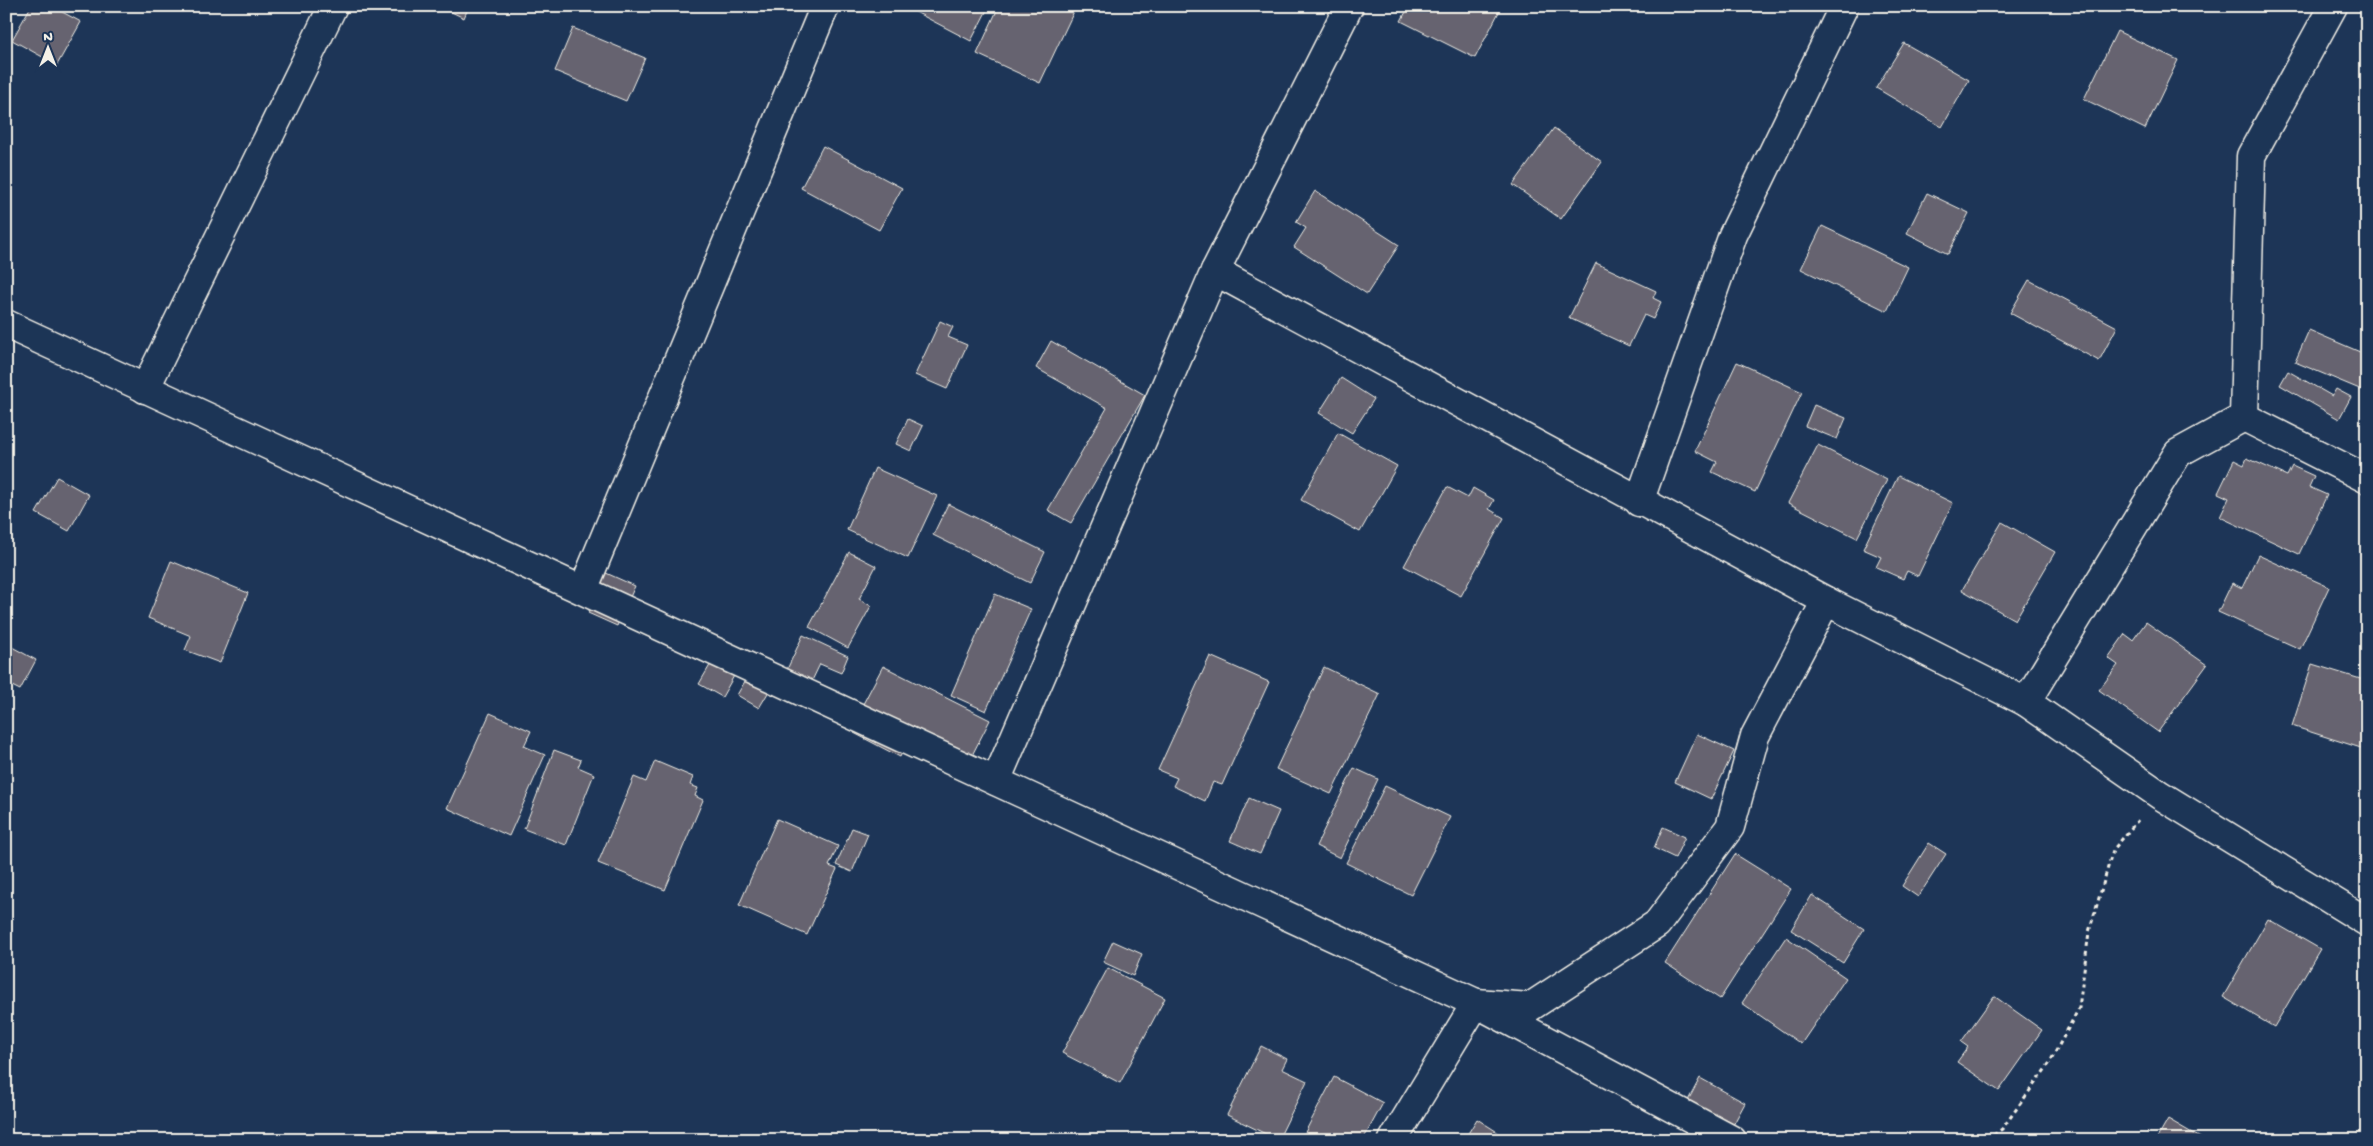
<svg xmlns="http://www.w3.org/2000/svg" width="2373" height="1146" font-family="'Gochi Hand',sans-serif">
	<rect width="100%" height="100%" fill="#1d3557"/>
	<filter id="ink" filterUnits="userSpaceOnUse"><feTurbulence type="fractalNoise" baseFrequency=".02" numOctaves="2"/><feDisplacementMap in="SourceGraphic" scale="10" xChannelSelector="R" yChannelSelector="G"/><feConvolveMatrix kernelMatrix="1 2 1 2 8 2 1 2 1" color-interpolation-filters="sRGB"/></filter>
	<g filter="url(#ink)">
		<!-- building -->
		<g fill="#666470" stroke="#f4f1e8">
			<polygon points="31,6 51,6 81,22 57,65 12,40"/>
			<polygon points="439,6 469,6 464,18"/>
			<polygon points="904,6 989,6 971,41"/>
			<polygon points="999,6 1076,7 1040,83 977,54"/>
			<polygon points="1409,6 1498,6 1501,8 1475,58 1401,21"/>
			<polygon points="573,28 645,58 626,101 555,71"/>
			<polygon points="2117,31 2178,60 2145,129 2084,99"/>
			<polygon points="1904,43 1969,80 1942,127 1876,88"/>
			<polygon points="1554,128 1602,162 1561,219 1513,185"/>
			<polygon points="823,146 902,188 879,230 801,188"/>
			<polygon points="1315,191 1399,245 1367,294 1294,247 1306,228 1296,222"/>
			<polygon points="1927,193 1969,213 1948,254 1907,233"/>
			<polygon points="1822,226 1908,267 1887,311 1801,269"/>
			<polygon points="1596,263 1656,291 1653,298 1661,302 1653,319 1644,315 1629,346 1569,318"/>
			<polygon points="2029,280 2117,327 2099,361 2010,313"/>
			<polygon points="940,321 953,327 948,337 967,345 947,389 915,375"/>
			<polygon points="2309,330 2367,355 2367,379 2362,390 2295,362"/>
			<polygon points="1051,341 1145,395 1071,523 1048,510 1107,408 1036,368"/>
			<polygon points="1737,362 1802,392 1755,492 1712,472 1717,462 1695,451"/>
			<polygon points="2288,371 2332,396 2336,389 2351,397 2339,419 2280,385"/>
			<polygon points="1341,378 1374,399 1352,433 1319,413"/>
			<polygon points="1814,405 1846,418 1837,439 1805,426"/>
			<polygon points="908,419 923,426 911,451 896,444"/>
			<polygon points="1338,433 1397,466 1360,532 1301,500"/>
			<polygon points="1818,445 1887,480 1857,538 1788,503"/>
			<polygon points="2247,458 2287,476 2292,466 2314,476 2309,487 2327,495 2299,554 2220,517 2229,498 2218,493 2234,460 2244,465"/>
			<polygon points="875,468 937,496 908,558 847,530"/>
			<polygon points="1898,476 1953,503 1918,576 1907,571 1903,579 1876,567 1881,557 1863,549"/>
			<polygon points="57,477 89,495 69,531 36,513"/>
			<polygon points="1447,487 1468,498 1473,488 1494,500 1489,509 1504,518 1461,596 1404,566"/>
			<polygon points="948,504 1045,552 1030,583 933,535"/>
			<polygon points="2002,522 2055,552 2015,620 1962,590"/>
			<polygon points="849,552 876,566 859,599 871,606 848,648 809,627"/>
			<polygon points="2258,555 2329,587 2300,649 2218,612 2232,583 2242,588"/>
			<polygon points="171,561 248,593 220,663 185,650 191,636 148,618"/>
			<polygon points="606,573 635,586 617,626 588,613"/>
			<polygon points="995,594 1031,609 986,711 951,695"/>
			<polygon points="2146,622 2207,665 2158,732 2099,690 2118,665 2108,658 2125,634 2133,640"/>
			<polygon points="803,635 848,656 841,673 820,664 809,687 784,676"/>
			<polygon points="12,647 36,660 20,690 6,683 6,658"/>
			<polygon points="716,655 739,667 722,697 699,684"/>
			<polygon points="1210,656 1269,682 1222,785 1213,782 1205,801 1173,786 1177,778 1158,770"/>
			<polygon points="758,659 781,671 759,708 737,695"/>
			<polygon points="2312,664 2367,681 2367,742 2364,749 2292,726"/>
			<polygon points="883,666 990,720 967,765 910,736 900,757 854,733 868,707 863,704"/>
			<polygon points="1324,667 1380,694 1331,794 1276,769"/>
			<polygon points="490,713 531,731 524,746 545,755 509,836 447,808"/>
			<polygon points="1697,734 1734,751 1711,799 1675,782"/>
			<polygon points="554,750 581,760 578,767 594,774 566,845 524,829"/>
			<polygon points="655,761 693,777 690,785 698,788 695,796 703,800 665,890 598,863 634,777 646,782"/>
			<polygon points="1354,768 1378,779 1340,858 1316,846"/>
			<polygon points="1385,786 1450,817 1411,895 1346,863"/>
			<polygon points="1249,798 1279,811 1260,854 1230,841"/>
			<polygon points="777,819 838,846 829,866 837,869 807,935 739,905"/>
			<polygon points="1663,827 1685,837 1675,858 1654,848"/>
			<polygon points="852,828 868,834 852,872 836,865"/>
			<polygon points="1929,843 1946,854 1918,897 1902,886"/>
			<polygon points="1735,854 1791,889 1720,999 1665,963"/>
			<polygon points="1812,895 1864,929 1843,963 1791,930"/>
			<polygon points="2268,919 2320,949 2274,1027 2223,997"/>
			<polygon points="1786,937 1846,978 1801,1044 1742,1003"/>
			<polygon points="1113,941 1142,954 1133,976 1103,962"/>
			<polygon points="1108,968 1165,998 1120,1083 1062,1053"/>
			<polygon points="1994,996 2042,1030 1999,1091 1957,1062 1968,1047 1961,1042"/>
			<polygon points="1261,1046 1287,1059 1282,1069 1307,1081 1278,1140 1227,1115"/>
			<polygon points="1334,1077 1383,1103 1363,1140 1301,1140"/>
			<polygon points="1700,1078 1745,1103 1725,1140 1675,1125"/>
			<polygon points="1477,1119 1510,1140 1464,1140"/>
			<polygon points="2168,1119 2204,1140 2156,1140"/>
		</g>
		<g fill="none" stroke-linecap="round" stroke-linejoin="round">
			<defs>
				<g id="minor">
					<polyline points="1215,271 1826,601 2026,702 2160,795 2367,922"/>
					<polyline points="145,389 333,6"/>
					<polyline points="2244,417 2367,479"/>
					<polyline points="1639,502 1733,235 1844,6"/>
					<polyline points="583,590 825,6"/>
					<polyline points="2026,702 2178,453 2244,417 2251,156 2333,6"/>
					<polyline points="996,781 1215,271 1349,6"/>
					<polyline points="1393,1140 1476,1003 1530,1007 1657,924 1730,827 1755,736 1826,601"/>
				</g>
				<polyline id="tertiary" points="6,324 1476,1003 1732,1140"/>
			</defs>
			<!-- minor casing -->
			<use href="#minor" stroke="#f4f1e8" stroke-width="31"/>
			<!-- tertiary casing -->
			<use href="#tertiary" stroke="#f4f1e8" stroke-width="31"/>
			<!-- path -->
			<polyline stroke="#f4f1e8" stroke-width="3" stroke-dasharray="4 4" stroke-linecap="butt" points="1987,1140 2002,1129 2049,1064 2079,1008 2089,932 2113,850 2138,820"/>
			<!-- minor -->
			<use href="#minor" stroke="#1d3557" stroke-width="28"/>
			<!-- tertiary -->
			<use href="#tertiary" stroke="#1d3557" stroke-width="28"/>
		</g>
	</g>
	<!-- margin -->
	<rect width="2373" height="1146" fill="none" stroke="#1d3557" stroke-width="25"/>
	<rect x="12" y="12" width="2348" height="1121" fill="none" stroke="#f4f1e8" stroke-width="2" filter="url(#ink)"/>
	<!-- north arrow -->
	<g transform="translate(48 48)" stroke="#1d3557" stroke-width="4" paint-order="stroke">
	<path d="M0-4L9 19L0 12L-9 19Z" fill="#f4f1e8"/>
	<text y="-8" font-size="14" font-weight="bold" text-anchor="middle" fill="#f4f1e8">N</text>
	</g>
</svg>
